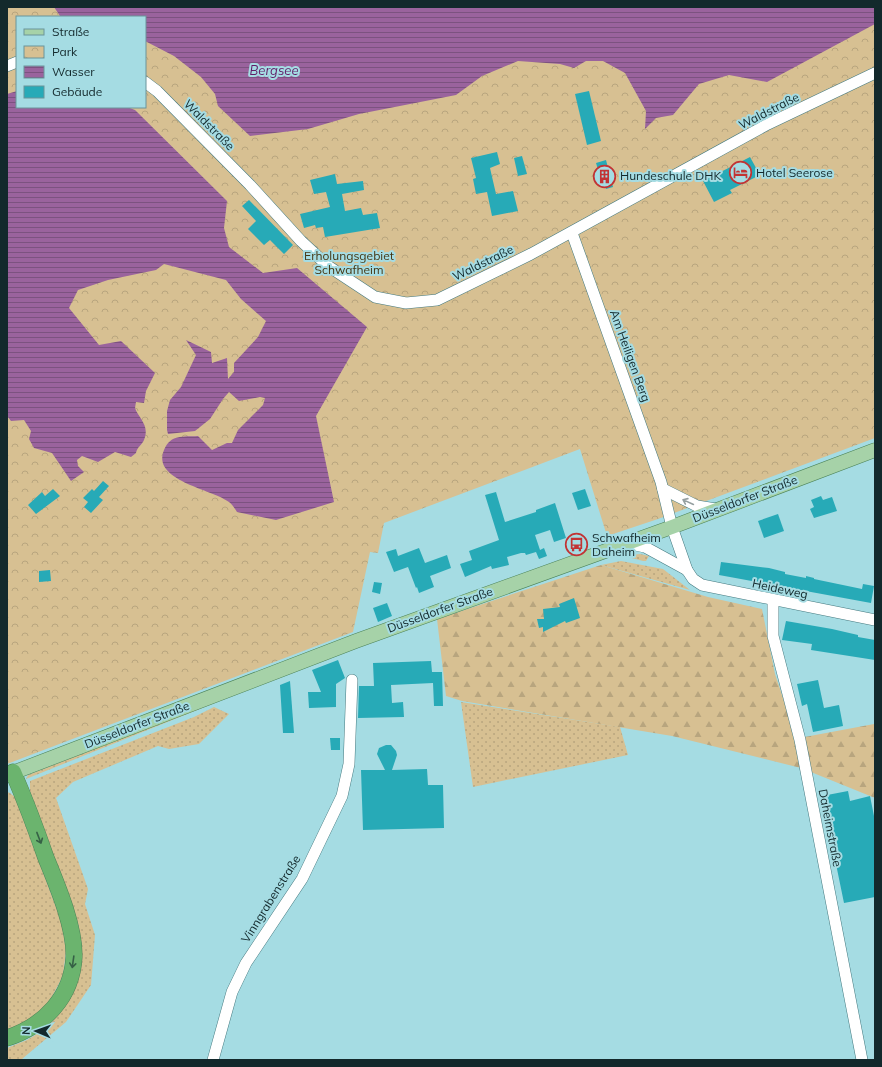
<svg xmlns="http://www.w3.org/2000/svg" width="882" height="1067" font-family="Mulish,sans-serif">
	<defs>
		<pattern id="grass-dots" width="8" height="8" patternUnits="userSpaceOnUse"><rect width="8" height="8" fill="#d7c092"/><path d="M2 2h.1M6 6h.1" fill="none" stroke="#b8a57e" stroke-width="1.8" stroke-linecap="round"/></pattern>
		<pattern id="forest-firs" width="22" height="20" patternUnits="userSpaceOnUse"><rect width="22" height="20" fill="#d7c092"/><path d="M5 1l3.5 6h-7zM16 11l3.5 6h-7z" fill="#b8a57e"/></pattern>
		<pattern id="park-crowns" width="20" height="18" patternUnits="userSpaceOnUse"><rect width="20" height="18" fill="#d7c092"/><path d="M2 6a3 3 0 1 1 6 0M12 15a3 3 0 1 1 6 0" fill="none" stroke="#b8a57e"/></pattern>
		<pattern id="water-rules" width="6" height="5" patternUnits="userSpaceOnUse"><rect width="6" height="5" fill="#9a639d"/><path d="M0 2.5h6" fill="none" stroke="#7c5280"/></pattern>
	</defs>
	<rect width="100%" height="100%" fill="#a5dce3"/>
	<!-- grass -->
	<g fill="url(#grass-dots)">
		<polygon points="640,554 649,556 646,561 643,561 624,556"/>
		<polygon points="621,561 663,569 690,590 601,565"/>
		<polygon points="231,695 212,704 26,779 28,775"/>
		<polygon points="461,702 620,727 628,755 473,787"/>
		<polygon points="214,707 229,714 199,744 169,749 158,746 73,782 56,798 88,889 85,904 95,935 91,985 66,1022 22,1059 7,1060 7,1048 27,1040 47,1028 62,1010 80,967 82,946 78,924 30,792 30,781 194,717"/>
		<polygon points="7,792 10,793 15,797 62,923 66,951 63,976 46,1008 30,1024 7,1030"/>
	</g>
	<!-- forest -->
	<polygon fill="url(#forest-firs)" points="601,565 708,597 762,609 775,674 786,707 794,739 874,724 875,721 875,798 801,768 672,736 462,701 446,696 437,619"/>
	<!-- park -->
	<path fill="url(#park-crowns)" fill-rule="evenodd" d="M7 7H875V438L658 519 607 536 580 449 384 523 378 553 370 552 353 632 7 764ZM17 17H145V107H17Z"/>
	<!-- water -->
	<g fill="url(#water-rules)">
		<polygon points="54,7 875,7 875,24 767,82 729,75 699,84 673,115 656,118 645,129 646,111 625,73 603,61 586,61 574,68 560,64 518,61 482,76 456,95 359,114 308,129 250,136 218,106 215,94 201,77 174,56 145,41 145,17 68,17 60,16"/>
		<path d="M17 91V107H127L135 110 227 201 224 228 229 247 263 273 297 268 367 327 316 416 334 502 276 520 237 512C235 509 232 504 229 502 213 489 151 481 164 450 171 434 182 437 198 436L212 450 227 443H232L238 430 263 405 265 398 260 397 239 401 229 392 223 399 210 419 195 431 168 434 167 430V411L170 400 181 387 196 355 186 340 211 352 212 363 227 358 228 379 234 372V363L258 337 266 321 241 299 226 280 164 264 156 270 108 280 78 290 69 308 99 345 121 341 155 373 146 391 144 403 136 402 135 408C139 419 150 425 144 440 142 445 137 447 136 453L131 457 115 452 98 462 82 456 77 460 78 466 84 472 71 481 52 453 34 448 29 439 31 431 24 420 11 421 7 416V94Z"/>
	</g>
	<!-- building -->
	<g fill="#27aab7">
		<polygon points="589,91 601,141 587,145 575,94"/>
		<polygon points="497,152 500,164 490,168 496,194 513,191 518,211 492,216 487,192 476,194 473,179 476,178 471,158"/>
		<polygon points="522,156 527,174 518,176 514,158"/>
		<polygon points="750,157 760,175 730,190 732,193 714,202 703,181"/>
		<polygon points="606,160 613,187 606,189 604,183 602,183 596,163"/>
		<polygon points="335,174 337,184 363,181 364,190 342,194 345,211 361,208 363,215 377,213 380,228 325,237 323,227 316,228 315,225 304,228 300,214 330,207 326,192 314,194 310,180"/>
		<polygon points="249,200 293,245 284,254 270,240 264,245 248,229 256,221 242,206"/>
		<polygon points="103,481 109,486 99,497 103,500 91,513 84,507 88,502 83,498 92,489 94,491"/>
		<polygon points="53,489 60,496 36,514 28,505 42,492 45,496"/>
		<polygon points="585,489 591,506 578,510 572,493"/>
		<polygon points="496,492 505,522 536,512 536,510 555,503 566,538 554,542 550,530 535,535 540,550 544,548 547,556 539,559 536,552 526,555 525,553 521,553 507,557 509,565 492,569 491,566 465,577 460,564 472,560 469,551 499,540 485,495"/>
		<polygon points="821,496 823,500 832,497 837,511 814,518 810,509 814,507 811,500"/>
		<polygon points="778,514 784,531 764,538 758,521"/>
		<polygon points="419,548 425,563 447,555 451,568 430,576 434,587 419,593 417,587 416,588 408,567 394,572 386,552 396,549 398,556"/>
		<polygon points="721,562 769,568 785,572 785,574 806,578 806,576 814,578 814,579 862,589 863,584 874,586 871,603 719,575"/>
		<polygon points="50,570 51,581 39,582 39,571"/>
		<polygon points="374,582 382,583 380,594 372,592"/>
		<polygon points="574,598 580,618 566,623 565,621 543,632 543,627 539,628 537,619 544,619 543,609 560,607 559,604"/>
		<polygon points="387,603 392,616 378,622 373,608"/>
		<polygon points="786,621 832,629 858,635 858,637 875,640 875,660 811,650 812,644 782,640"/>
		<polygon points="338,660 345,678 336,684 336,707 309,708 308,692 321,692 312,670"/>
		<polygon points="431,661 432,672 442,672 443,706 434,706 433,683 391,685 392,703 403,702 404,717 358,718 359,686 374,686 373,663"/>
		<polygon points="818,680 824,708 839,705 843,726 813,732 807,704 802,706 797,684"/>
		<polygon points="290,681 294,733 283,733 280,685"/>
		<polygon points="330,738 340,738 340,750 331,750"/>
		<polygon points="386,745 391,745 396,751 397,755 392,770 427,769 428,785 443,785 444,828 363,830 361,770 385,770 377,754 379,748"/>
		<polygon points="848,791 850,801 870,796 875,821 875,897 844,903 822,796"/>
	</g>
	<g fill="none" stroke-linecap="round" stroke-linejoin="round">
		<defs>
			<g id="minor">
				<polyline points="7,66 17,62"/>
				<polyline points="145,82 157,91 250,185 301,241 328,266 375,297 406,303 437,300 531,254 768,124 875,73"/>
				<polyline points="572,233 661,482 672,527 687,570 693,579 702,585 875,620"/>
				<polyline points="663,489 697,506 716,509"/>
				<polyline points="626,543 645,547 687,570"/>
				<polyline points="773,601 773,636 800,740 862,1060"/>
				<polyline points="213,1060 232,992 246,963 302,879 342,796 349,764 352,680"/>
			</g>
			<polyline id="major" points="7,775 356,641 672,527 875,450"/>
			<path id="highway" d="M7 1038C44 1026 72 997 74 957 75 927 57 885 46 858 36 829 25 800 13 772"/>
		</defs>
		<!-- minor casing -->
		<use href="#minor" stroke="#44797f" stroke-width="12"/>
		<!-- major casing -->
		<use href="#major" stroke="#4c8357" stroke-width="15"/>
		<!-- highway casing -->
		<use href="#highway" stroke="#4c8357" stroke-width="17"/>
		<!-- minor -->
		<use href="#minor" stroke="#fff" stroke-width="11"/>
		<!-- major -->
		<use href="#major" stroke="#a6d2a8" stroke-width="14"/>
		<!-- highway -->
		<use href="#highway" stroke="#6bb46e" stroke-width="16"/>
	</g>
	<!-- one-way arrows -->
	<defs><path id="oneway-shaft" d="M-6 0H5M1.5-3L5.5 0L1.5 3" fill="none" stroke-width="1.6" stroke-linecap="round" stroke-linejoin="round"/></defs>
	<use stroke="#959fa0" href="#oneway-shaft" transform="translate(688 502) rotate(-155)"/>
	<g stroke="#366146">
		<use href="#oneway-shaft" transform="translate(39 838) rotate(69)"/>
		<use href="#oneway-shaft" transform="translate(73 962) rotate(98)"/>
	</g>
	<!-- icons -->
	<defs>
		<symbol id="hotel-ring" viewBox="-11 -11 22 22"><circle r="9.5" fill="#a5dce3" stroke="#c23334" stroke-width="1.5"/><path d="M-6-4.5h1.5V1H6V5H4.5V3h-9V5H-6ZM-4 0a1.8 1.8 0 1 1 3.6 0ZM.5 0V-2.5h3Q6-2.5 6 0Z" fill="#c23334"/></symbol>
		<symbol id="building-ring" viewBox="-11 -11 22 22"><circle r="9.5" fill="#a5dce3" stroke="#c23334" stroke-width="1.5"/><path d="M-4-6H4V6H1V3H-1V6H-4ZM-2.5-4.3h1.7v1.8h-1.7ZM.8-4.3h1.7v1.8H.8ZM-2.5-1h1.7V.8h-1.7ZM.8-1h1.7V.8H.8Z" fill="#c23334"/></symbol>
		<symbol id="bus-ring" viewBox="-11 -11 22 22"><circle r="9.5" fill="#a5dce3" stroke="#c23334" stroke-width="1.5"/><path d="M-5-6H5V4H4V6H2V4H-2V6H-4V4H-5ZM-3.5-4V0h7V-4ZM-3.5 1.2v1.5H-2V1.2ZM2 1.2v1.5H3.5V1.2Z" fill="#c23334"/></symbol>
	</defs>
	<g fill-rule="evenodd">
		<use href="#hotel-ring" x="728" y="160" width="25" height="25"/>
		<use href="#building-ring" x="592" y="164" width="25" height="25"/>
		<use href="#bus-ring" x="564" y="532" width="25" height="25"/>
	</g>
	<g text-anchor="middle" stroke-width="4" stroke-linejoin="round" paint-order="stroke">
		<!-- street labels -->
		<g font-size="12" fill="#13292c" stroke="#a5dce3">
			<text transform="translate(769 111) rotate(-27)" y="4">Waldstraße</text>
			<text transform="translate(209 125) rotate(45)" y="4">Waldstraße</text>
			<text transform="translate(483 263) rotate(-26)" y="4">Waldstraße</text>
			<text transform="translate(630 356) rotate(70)" y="4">Am Heiligen Berg</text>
			<text transform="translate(745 499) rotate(-21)" y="4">Düsseldorfer Straße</text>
			<text transform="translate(780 589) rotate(12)" y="4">Heideweg</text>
			<text transform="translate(440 610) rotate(-20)" y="4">Düsseldorfer Straße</text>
			<text transform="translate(137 725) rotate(-21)" y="4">Düsseldorfer Straße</text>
			<text transform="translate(830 828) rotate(79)" y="4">Daheimstraße</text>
			<text transform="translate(271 899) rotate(-58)" y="4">Vinngrabenstraße</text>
		</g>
		<!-- poi labels -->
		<g font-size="12" fill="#13292c" stroke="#a5dce3" text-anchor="start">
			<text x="756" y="177">Hotel Seerose</text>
			<text x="620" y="180">Hundeschule DHK</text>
			<text x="592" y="542">Schwafheim<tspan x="592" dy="14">Daheim</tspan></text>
		</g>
		<!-- park labels -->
		<g font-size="12" fill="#453613" stroke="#a5dce3">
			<text x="349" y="260">Erholungsgebiet<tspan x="349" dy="14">Schwafheim</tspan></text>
		</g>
		<!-- water labels -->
		<g font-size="13" font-style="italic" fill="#621c67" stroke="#a5dce3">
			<text x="274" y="75">Bergsee</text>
		</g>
	</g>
	<!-- border -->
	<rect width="882" height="1067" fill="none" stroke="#13292c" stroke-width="16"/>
	<!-- legend -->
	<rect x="16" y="16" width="130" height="92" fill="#a5dce3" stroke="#6b949a"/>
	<rect x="24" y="29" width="20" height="6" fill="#a6d2a8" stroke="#6b949a"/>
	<text x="52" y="36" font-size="12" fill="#13292c">Straße</text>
	<rect x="24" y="46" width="20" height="12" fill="url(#park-crowns)" stroke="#6b949a"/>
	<text x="52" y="56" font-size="12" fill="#13292c">Park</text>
	<rect x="24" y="66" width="20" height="12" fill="url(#water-rules)" stroke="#6b949a"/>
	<text x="52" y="76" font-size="12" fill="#13292c">Wasser</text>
	<rect x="24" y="86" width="20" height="12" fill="#27aab7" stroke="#6b949a"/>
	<text x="52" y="96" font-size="12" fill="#13292c">Gebäude</text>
	<!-- north arrow -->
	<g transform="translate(36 1031) rotate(272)" stroke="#a5dce3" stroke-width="3" paint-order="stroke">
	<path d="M0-3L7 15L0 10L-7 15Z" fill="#13292c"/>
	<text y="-6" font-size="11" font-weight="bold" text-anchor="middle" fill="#13292c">N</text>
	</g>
</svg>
